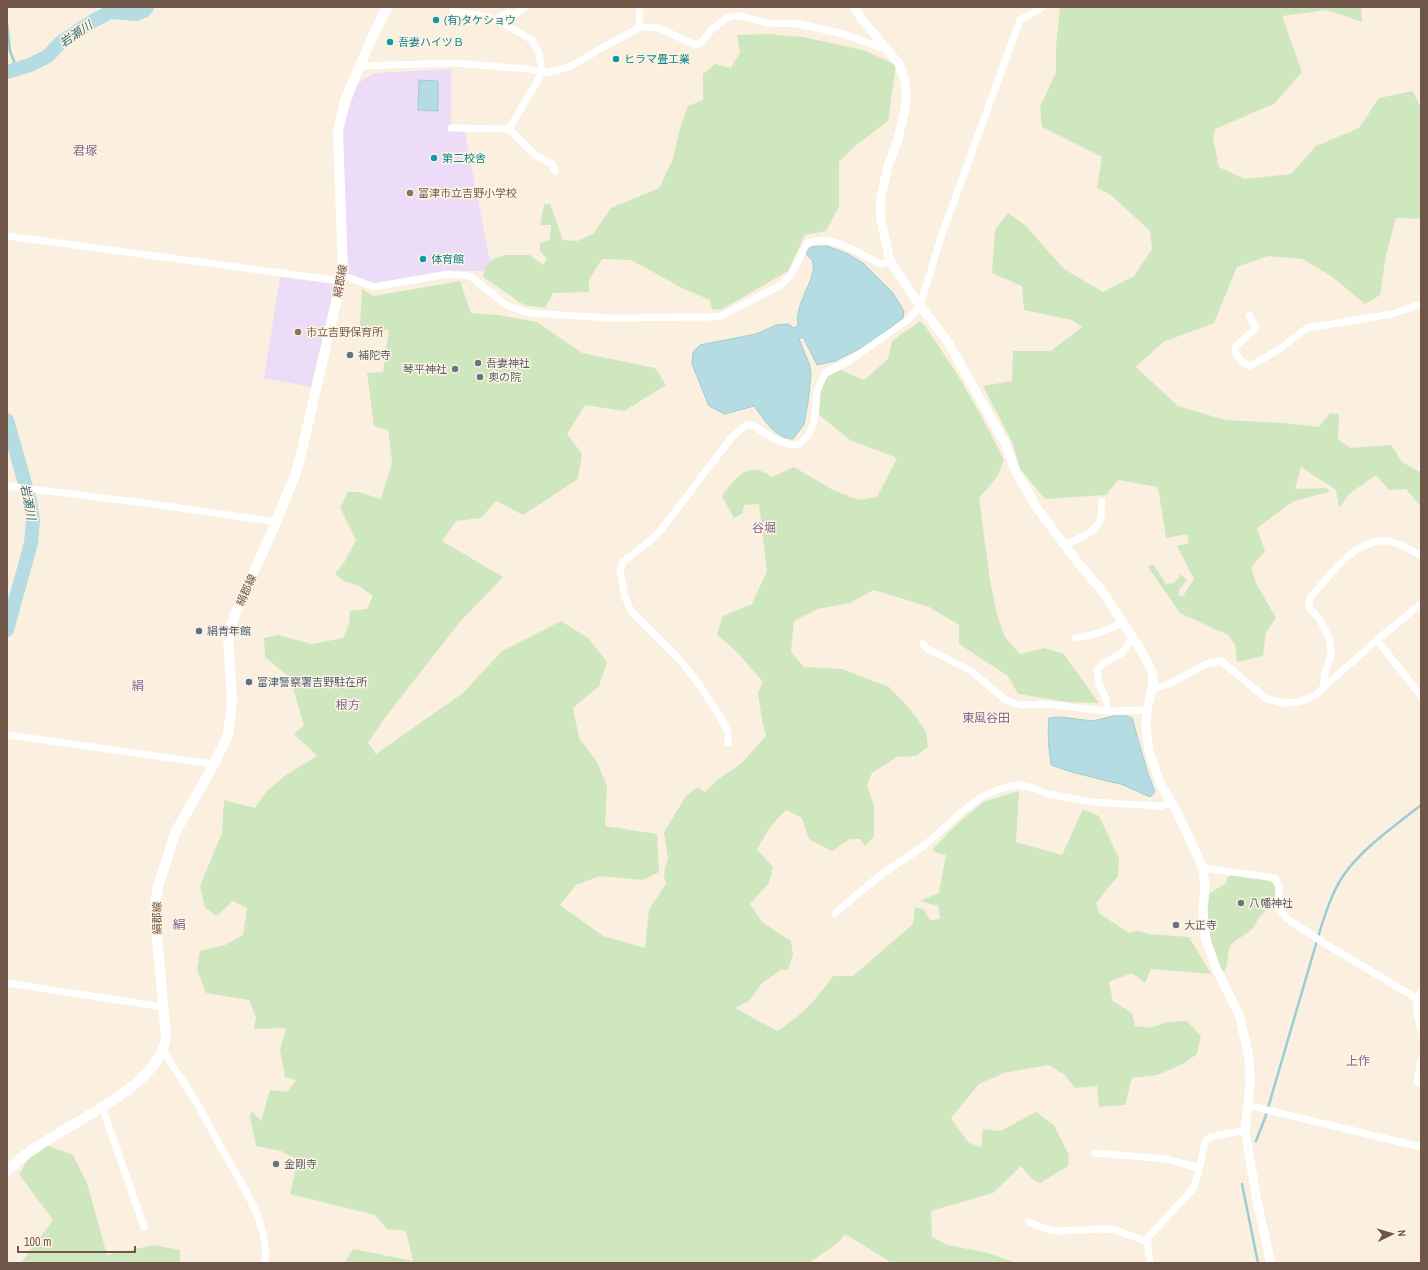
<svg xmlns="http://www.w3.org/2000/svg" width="1428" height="1270" font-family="'Archivo Narrow','Noto Sans JP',sans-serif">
	<rect width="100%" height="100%" fill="#fbf0df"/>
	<!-- education -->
	<g fill="#eddcf7">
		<polygon points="451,69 451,128 464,128 492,271 447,271 372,284 348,273 342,143 343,125 358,83 375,73"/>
		<polygon points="280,277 334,284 336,286 311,387 264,378"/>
	</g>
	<!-- green -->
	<g fill="#cfe7bf">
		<polygon points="1060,7 1361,7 1362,22 1327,10 1282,16 1302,72 1274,104 1215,129 1213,138 1219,167 1244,179 1291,174 1316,146 1359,128 1379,98 1413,91 1421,109 1421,219 1396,218 1386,255 1380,295 1365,304 1331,276 1302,259 1268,256 1237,267 1214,323 1163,342 1136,367 1178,406 1225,420 1283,423 1319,427 1330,413 1339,414 1338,439 1350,448 1391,445 1402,462 1420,472 1421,474 1421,507 1406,489 1389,490 1376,475 1349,494 1339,508 1336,490 1301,467 1295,489 1327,488 1329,492 1294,501 1257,528 1265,551 1251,568 1257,585 1276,618 1266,632 1263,656 1237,662 1235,645 1228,635 1180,613 1148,567 1153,564 1166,584 1174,583 1181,574 1187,580 1179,590 1179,596 1183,596 1194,579 1177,546 1189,543 1187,534 1166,538 1158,487 1118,480 1106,495 1045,499 1020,469 1013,444 983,386 1012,381 1013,351 1051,351 1082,327 1072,320 1024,310 1022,286 992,273 995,230 1008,213 1025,225 1064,269 1103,292 1134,276 1152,249 1150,231 1111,195 1097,188 1102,157 1042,127 1040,107 1056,72 1056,47"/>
		<polygon points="768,34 803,37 863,50 896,65 888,121 855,146 839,162 839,206 826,231 805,235 788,271 721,310 712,309 710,300 684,289 631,260 602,259 589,280 589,292 553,293 545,308 524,305 483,277 485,266 492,260 504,255 530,255 543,265 547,259 540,251 540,243 550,240 551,225 540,225 544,204 550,204 563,240 577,241 593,234 611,208 659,188 673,159 680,129 688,106 703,100 703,74 715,64 731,68 740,52 737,35"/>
		<path d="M460 281 471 313 498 315 537 322 582 353 655 368 666 385 624 411 585 405 567 434 582 454 578 479 523 515 496 501 481 518 456 521 442 541 503 577 459 623 384 719 368 743 376 754 463 693 502 651 561 621 588 638 607 662 599 686 573 708 579 738 597 762 607 786 605 826 657 834 659 872 643 880 600 876 576 885 560 905 603 936 645 948 649 909 666 884 664 877 665 867 668 859 664 832 686 796 698 787 705 792 717 780 742 763 766 736 762 720 758 693 763 682 737 652 717 635 723 616 752 604 767 571 759 504 744 505 742 514 734 518 722 496C730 484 745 464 761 471 765 472 769 475 772 477L794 467 833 490 858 500 877 497 897 458 850 440 819 415 822 379 841 370 864 380 888 359 892 341 920 321 925 326 959 377 984 421 1004 460 997 477 979 498 990 580 997 615 1005 637 1020 654 1044 648 1064 654 1099 703 1067 702 1018 694 1008 676 959 644V625L929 607 874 590 850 603 817 609 794 621 791 652 804 667 842 669 889 687 909 708 917 718 926 732 928 747 916 756 897 757 872 773 867 785 874 806V836L865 846 860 839H850L832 851 809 839 802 818 786 810 770 827 757 849 773 867 769 883 750 904 762 922 791 941 793 955 788 970H781L762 983 749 1001 735 1008 777 1031C800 1017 818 998 833 976H853L913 924 915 907 923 909 930 920 940 919 938 906 920 901 939 893 946 855 934 852 933 849 953 828 983 802 1019 791 1016 842 1062 855 1083 809 1099 816 1119 858 1118 876 1096 903 1100 914 1129 933 1138 931 1149 934 1189 937 1211 974 1151 969 1145 983 1132 973 1109 982 1113 1001 1132 1013 1135 1026 1151 1028 1166 1022 1187 1021 1201 1036 1197 1054 1183 1064 1157 1075 1132 1078 1125 1105 1099 1107 1097 1086 1075 1088 1065 1075 1048 1065 1004 1073 979 1084 951 1118 969 1143 981 1147 983 1129 1000 1131 1036 1112 1054 1125 1069 1155 1068 1166 1040 1183C1032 1180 1027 1173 1021 1166L993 1193 931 1211 932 1237 948 1245 988 1253 1017 1263H892L845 1234 838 1243 809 1263 792 1262 791 1263H348L345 1262 353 1249 413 1261 406 1231 387 1229 375 1215 290 1194 298 1160 281 1151 256 1146 250 1116 252 1111 261 1121 270 1090 287 1092 296 1080 285 1077 280 1050 286 1028 254 1029 256 1017 249 1000 206 993 197 969 200 951 225 945 243 935 247 908 233 901 217 916 205 908 200 886 222 833 224 800 255 808 265 793 283 777 317 756 294 734 304 725 290 678 265 657 264 638 278 635 312 644 343 638 349 625 350 611 367 609 373 596 359 586 344 581 335 574 345 561 356 540 340 507 348 492H359L381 499 392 463 388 430 374 426 367 373 383 372 389 330 360 327 362 289 373 296Z"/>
		<path d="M1234 873 1270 881 1276 887 1277 898C1272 905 1266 910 1260 916 1256 921 1255 928 1250 931 1244 936 1237 938 1232 944 1226 951 1229 962 1225 971H1222L1212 947 1207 908 1208 896 1210 893 1226 883 1227 878Z"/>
		<polygon points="48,1146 73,1155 87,1183 107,1255 154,1245 180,1250 180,1263 21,1263 53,1220 19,1174 29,1158"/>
	</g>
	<!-- water -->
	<g fill="#b5dce3" stroke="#9cccd4">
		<polygon points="419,80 438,81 438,111 418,110"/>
		<path d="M827 246 848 254 863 263 893 293 904 311 903 318 867 345 835 361 817 365 803 337 799 339 810 366 811 374 808 402 804 424 793 439C774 438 764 419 754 406L725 414 709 406 692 364 693 352 700 345 756 334 776 325 789 324 793 328 798 326C794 303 816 281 813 263 813 260 808 257 806 253 808 244 820 247 827 246Z"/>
		<path d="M1113 716H1127L1132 718 1148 774 1155 792 1150 797 1121 784 1111 782 1072 772 1051 765C1049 749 1047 734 1049 718L1061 717 1093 721Z"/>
	</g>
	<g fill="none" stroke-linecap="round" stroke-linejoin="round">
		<!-- stream -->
		<g stroke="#9cccd4" stroke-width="2.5">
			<polyline points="7,23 10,51 17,69"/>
			<path d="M1256 1141 1265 1118 1321 927C1327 909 1333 891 1343 876 1362 848 1395 826 1421 805"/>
			<polyline points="1242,1184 1258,1263"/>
		</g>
		<!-- river -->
		<g stroke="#b5dce3" stroke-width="14">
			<polyline points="7,72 30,65 48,56 61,42 93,21 110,12 135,14 144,11 147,7"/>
			<polyline points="7,420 30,501 33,520 31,543 7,630"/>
		</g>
		<!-- minor -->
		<g stroke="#fff" stroke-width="7">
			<polyline points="498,21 500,17 508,13 516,14 526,7"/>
			<polyline points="639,27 658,28 696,45 703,41 712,29 727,18 733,16 741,16 766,23 799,24 843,34 888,50"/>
			<polyline points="361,66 453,63 528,69 542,73 539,53 532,40 498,21 484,16 454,12 453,7"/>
			<path d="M451 128 509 129 542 73C569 70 577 63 598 50 612 42 626 36 639 27L640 7"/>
			<polyline points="509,129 535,155 552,164 555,171"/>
			<polyline points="7,236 341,281"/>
			<path d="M342 275 374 287 448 274 470 276 506 305 529 313 609 318 709 317 721 316 781 285 791 275 807 243C832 233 859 254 881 264L890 261"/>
			<path d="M1249 315 1256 328 1235 347C1236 357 1240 362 1250 366L1278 350 1307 328 1392 314 1421 304"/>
			<polyline points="7,486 145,503 276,522"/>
			<path d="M1064 545C1077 539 1094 534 1100 520 1102 515 1101 507 1102 501"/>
			<path d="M1075 638C1092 636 1108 631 1123 622"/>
			<polyline points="1377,640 1421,696"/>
			<polyline points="923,644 926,648 971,671 1006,700 1014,703 1022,705 1044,704 1065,706 1086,709 1112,711 1147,710"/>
			<path d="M1323 687 1325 674 1331 654 1329 638 1320 620 1309 607C1309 604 1309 600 1310 598 1313 593 1319 588 1322 584 1337 566 1356 543 1381 541 1396 540 1409 549 1421 556"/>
			<polyline points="1152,689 1169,684 1206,664 1221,661 1267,699 1285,703 1299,702 1314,696 1377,640 1421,604"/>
			<polyline points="1108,711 1106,699 1099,684 1097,670 1103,664 1122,653 1132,637"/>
			<polyline points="7,735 214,764"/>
			<polyline points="728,743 728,732 719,715 698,683 681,661 631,611 625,597 620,572 623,562 657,535 732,437 746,425 754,426 774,439 791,445 800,444 809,434 814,422 817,391 825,373 849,361 908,320 920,306 942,234 1020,20 1043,7"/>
			<polyline points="1203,868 1275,878 1279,887 1278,906 1286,918 1324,943 1416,998"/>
			<polyline points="835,913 882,874 925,845 965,809 983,796 1003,788 1019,785 1033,788 1047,794 1093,802 1161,806 1171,803"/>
			<polyline points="7,983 163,1007"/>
			<path d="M1421 991C1412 1003 1418 1016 1421 1030"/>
			<path d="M163 1050C175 1070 188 1088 199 1107 208 1122 215 1138 224 1153 242 1184 270 1226 265 1263"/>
			<polyline points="1421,1061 1417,1082 1421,1084"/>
			<polyline points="1247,1105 1421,1147"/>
			<polyline points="102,1107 144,1227"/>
			<polyline points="1095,1153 1166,1159 1199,1168"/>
			<polyline points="1029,1222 1046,1229 1055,1231 1104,1229 1115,1230 1148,1242"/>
			<polyline points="1150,1263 1147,1239 1151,1234 1193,1189 1198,1174 1205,1142 1210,1137 1245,1130"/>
		</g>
		<!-- tertiary -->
		<polyline stroke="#fff" stroke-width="9" points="855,7 860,17 899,64 905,80 906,96 905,110 897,142 888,166 881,197 880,212 882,225 890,261 920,306 948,342 1006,445 1015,470 1037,508 1076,560 1103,592 1142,652 1151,669 1153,680 1152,689 1147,710 1146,728 1149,751 1160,783 1178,814 1203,868 1205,887 1203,911 1205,937 1216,968 1239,1015 1245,1039 1249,1058 1250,1085 1245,1130 1257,1202 1271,1263"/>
		<!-- secondary -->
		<path stroke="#fff" stroke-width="10" d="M7 1171C44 1129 161 1094 166 1036L155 915V902L159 884 175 833 214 764 228 735 232 702 228 635 235 614 274 527 295 475 302 450 343 272 338 131 345 101 370 42 387 7"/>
	</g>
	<!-- markers -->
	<g fill="#0f9aa8" stroke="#fef4e4" stroke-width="1.5">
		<circle cx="436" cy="20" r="4"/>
		<circle cx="390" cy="42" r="4"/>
		<circle cx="616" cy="59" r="4"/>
		<circle cx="434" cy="158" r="4"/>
		<circle cx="423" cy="259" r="4"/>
	</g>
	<g fill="#8d6e63" stroke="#fef4e4" stroke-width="1.5">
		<circle cx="410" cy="193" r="4"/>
		<circle cx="298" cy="332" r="4"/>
	</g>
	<g fill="#6b7280" stroke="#fef4e4" stroke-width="1.5">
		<circle cx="350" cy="355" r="4"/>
		<circle cx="478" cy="363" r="4"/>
		<circle cx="455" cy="369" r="4"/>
		<circle cx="480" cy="377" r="4"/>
		<circle cx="1241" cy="903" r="4"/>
		<circle cx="1176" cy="925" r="4"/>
		<circle cx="276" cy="1164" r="4"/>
	</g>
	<g fill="#5c6f8a" stroke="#fef4e4" stroke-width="1.5">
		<circle cx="199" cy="631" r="4"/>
		<circle cx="249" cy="682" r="4"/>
	</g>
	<g text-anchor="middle" stroke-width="3" stroke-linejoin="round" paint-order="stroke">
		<!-- culture labels -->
		<g font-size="11" fill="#0d838f" stroke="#fef4e4" text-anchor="start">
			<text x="444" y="24">(有)タケショウ</text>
			<text x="398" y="46">吾妻ハイツＢ</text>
			<text x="624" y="63">ヒラマ畳工業</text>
			<text x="442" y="162">第二校舎</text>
			<text x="431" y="263">体育館</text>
		</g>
		<!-- education labels -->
		<g font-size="11" fill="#785e54" stroke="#fef4e4" text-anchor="start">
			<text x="418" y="197">富津市立吉野小学校</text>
			<text x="306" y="336">市立吉野保育所</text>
		</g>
		<!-- street labels -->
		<g font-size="11" fill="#705648" stroke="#fef4e4">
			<text transform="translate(340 281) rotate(-80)" y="4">絹郡線</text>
			<text transform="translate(246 590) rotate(-66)" y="4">絹郡線</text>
			<text transform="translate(157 918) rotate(-91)" y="4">絹郡線</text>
		</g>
		<!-- worship labels -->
		<g font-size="11" fill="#5b616d" stroke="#fef4e4" text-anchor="start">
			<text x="358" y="359">補陀寺</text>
			<text x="486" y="367">吾妻神社</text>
			<text x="447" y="373" text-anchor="end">琴平神社</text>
			<text x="488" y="381">奥の院</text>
			<text x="1249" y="907">八幡神社</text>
			<text x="1184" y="929">大正寺</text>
			<text x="284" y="1168">金剛寺</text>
		</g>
		<!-- service labels -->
		<g font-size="11" fill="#4e5e75" stroke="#fef4e4" text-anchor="start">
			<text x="207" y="635">絹青年館</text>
			<text x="257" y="686">富津警察署吉野駐在所</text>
		</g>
		<!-- water labels -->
		<g font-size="12" font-style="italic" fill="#40737c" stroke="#fef4e4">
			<text transform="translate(76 34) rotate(-34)" y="4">岩瀬川</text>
			<text transform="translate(28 502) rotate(79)" y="4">岩瀬川</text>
		</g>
		<!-- neighbourhood labels -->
		<g font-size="12" fill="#836493" stroke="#fef4e4">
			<text x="85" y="155">君塚</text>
			<text x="764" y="532">谷堀</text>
			<text x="138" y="690">絹</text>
			<text x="348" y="709">根方</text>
			<text x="986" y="722">東風谷田</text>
			<text x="1358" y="1065">上作</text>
		</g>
		<!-- quarter labels -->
		<g font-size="13" fill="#836493" stroke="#fef4e4">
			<text x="179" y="929">絹</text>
		</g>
	</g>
	<!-- border -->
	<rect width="1428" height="1270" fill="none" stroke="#705648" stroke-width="16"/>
	<!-- north arrow -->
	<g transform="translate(1392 1234) rotate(85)" stroke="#fef4e4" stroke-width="3" paint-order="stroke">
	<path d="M0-3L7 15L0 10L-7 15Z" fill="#705648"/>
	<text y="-6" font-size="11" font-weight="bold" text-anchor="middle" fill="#705648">N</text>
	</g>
	<!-- scale -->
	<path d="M18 1246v6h117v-6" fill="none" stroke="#705648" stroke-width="2"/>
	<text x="24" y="1246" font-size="12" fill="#705648" stroke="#fef4e4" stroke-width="3" paint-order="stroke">100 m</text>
</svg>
